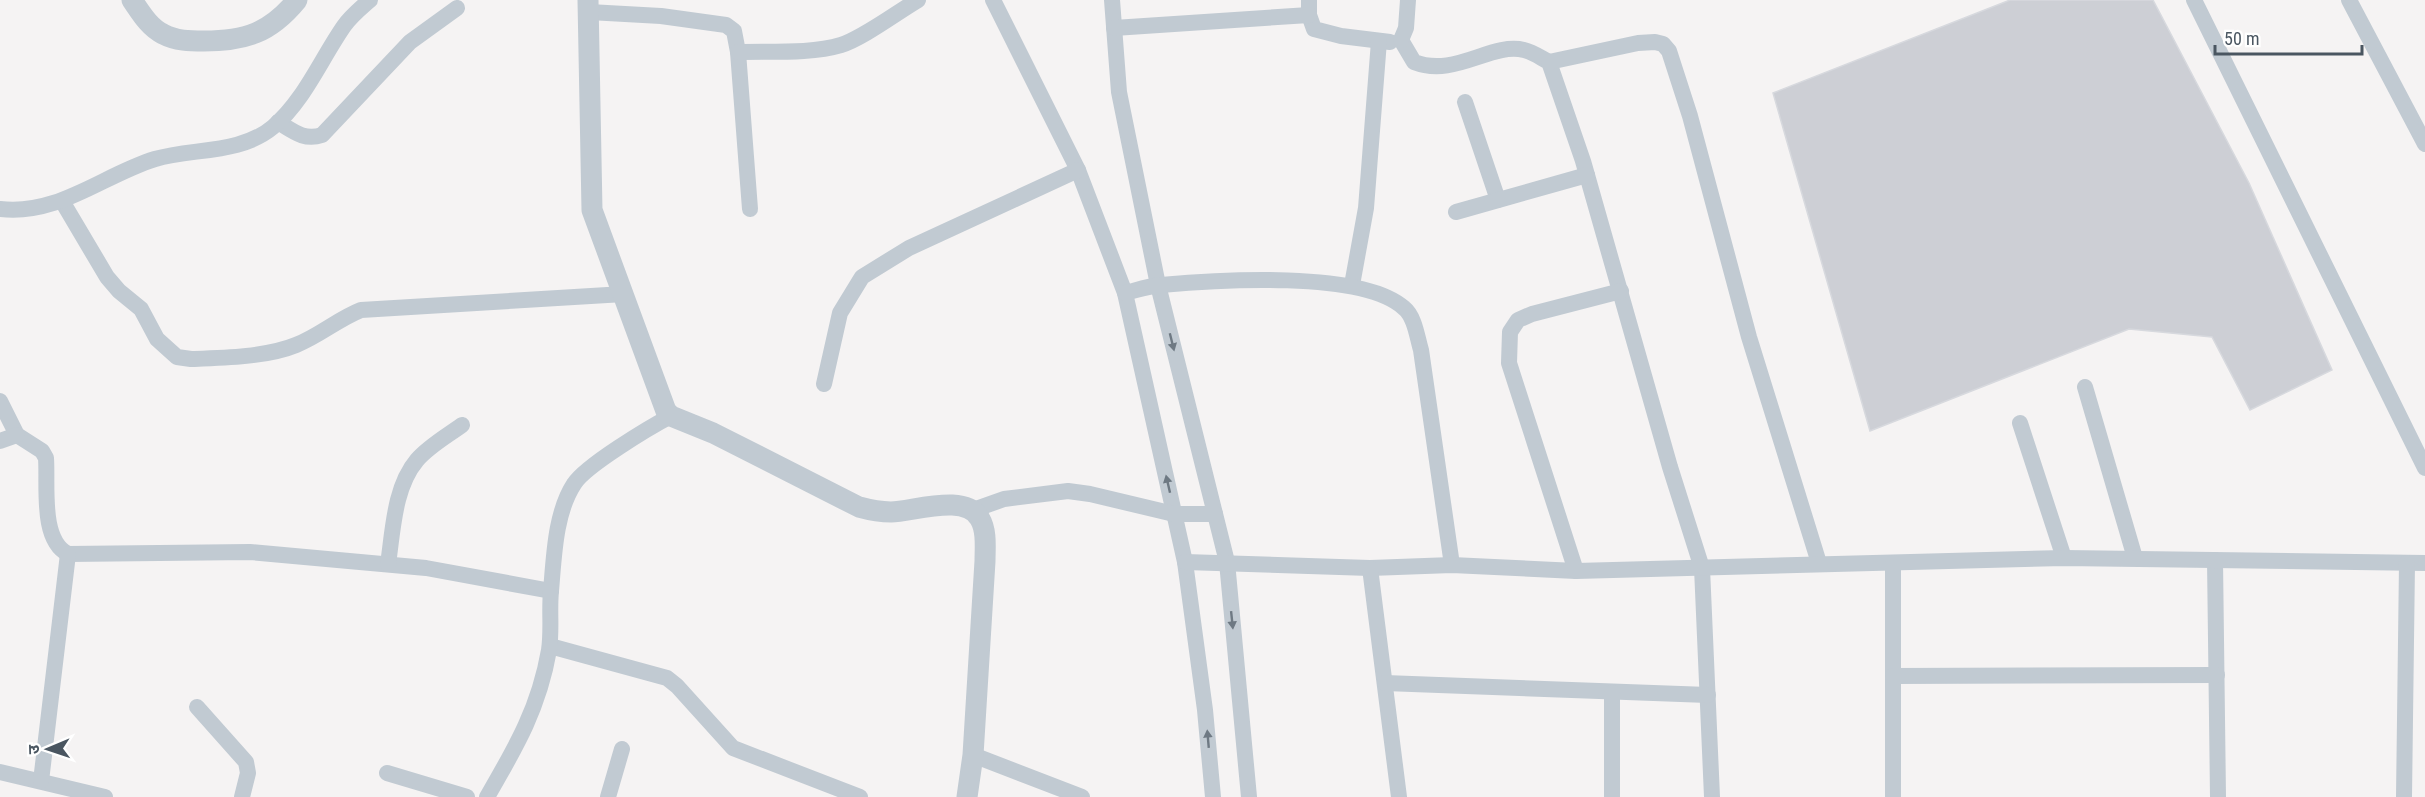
<svg xmlns="http://www.w3.org/2000/svg" width="2425" height="797" font-family="'Roboto Condensed','Noto Sans Devanagari',sans-serif">
	<rect width="100%" height="100%" fill="#f5f3f3"/>
	<!-- building -->
	<polygon fill="#cdcfd5" stroke="#d7d9de" stroke-width="1.5" points="2010,0 2153,0 2249,183 2332,370 2250,410 2212,337 2129,329 1870,431 1773,93"/>
	<g fill="none" stroke-linecap="round" stroke-linejoin="round">
		<!-- minor -->
		<g stroke="#c1cad2" stroke-width="16">
			<polyline points="993,0 1078,170 1125,293 1185,562 1205,710 1213,797"/>
			<polyline points="1112,0 1119,92 1158,285 1227,562 1249,797"/>
			<polyline points="1309,0 1309,15 1314,29 1341,36 1390,42"/>
			<polyline points="2194,0 2425,468"/>
			<polyline points="2349,0 2425,144"/>
			<polyline points="589,12 661,16 726,25 734,31 738,52 750,209"/>
			<polyline points="1114,28 1309,15"/>
			<path d="M1401 40 1414 62C1455 78 1491 42 1524 50 1533 52 1541 58 1549 62L1583 161 1670 467 1702 568 1712 797"/>
			<polyline points="1401,40 1406,28 1408,0"/>
			<path d="M738 52C770 51 811 54 841 45 863 38 896 13 918 0"/>
			<polyline points="1549,62 1638,43 1655,42 1663,44 1669,51 1690,116 1749,337 1819,563"/>
			<polyline points="1465,102 1498,200"/>
			<path d="M278 122C293 131 304 141 322 135L410 42 457 8"/>
			<path d="M62 201 107 277 119 291 141 309 157 339 177 357 191 359C222 358 267 357 296 345 319 336 338 319 361 310L624 294"/>
			<path d="M0 209C58 216 103 175 155 159 193 148 241 154 273 127 304 101 321 59 344 26 351 16 361 8 370 0"/>
			<polyline points="1456,212 1587,175"/>
			<polyline points="1352,285 1366,208 1379,41"/>
			<path d="M1125 293C1137 290 1149 286 1161 285 1217 280 1362 270 1404 308 1415 317 1417 337 1421 350L1452 565"/>
			<polyline points="824,384 840,313 862,277 909,248 1078,170"/>
			<polyline points="2085,387 2135,558"/>
			<path d="M0 401 17 435 42 451 46 458C48 485 40 540 68 554L250 552 426 568 551 591"/>
			<polyline points="2020,423 2064,558"/>
			<polyline points="0,441 17,435"/>
			<polyline points="973,510 1004,499 1068,491 1090,494 1174,514 1215,514"/>
			<polyline points="2215,560 2218,797"/>
			<polyline points="1185,562 1370,568 1452,565 1576,571 2064,558 2425,563"/>
			<polyline points="1893,563 1893,797"/>
			<path d="M388 564C393 531 394 487 417 460 429 446 447 436 462 425"/>
			<polyline points="1370,568 1399,797"/>
			<polyline points="1576,571 1509,363 1510,332 1518,320 1532,314 1621,291"/>
			<polyline points="550,646 667,678 677,686 733,748 860,797"/>
			<polyline points="1893,676 2217,675"/>
			<polyline points="1385,683 1708,695"/>
			<polyline points="1612,693 1612,797"/>
			<polyline points="197,707 246,762 248,773 242,797"/>
			<polyline points="973,755 1082,797"/>
			<polyline points="0,772 105,797"/>
			<polyline points="387,773 467,797"/>
			<polyline points="41,781 68,554"/>
			<path d="M487 797C516 747 539 708 549 650 552 631 549 610 551 591 554 557 555 513 574 484 585 466 650 427 671 416"/>
			<polyline points="608,797 622,749"/>
			<polyline points="2404,797 2407,563"/>
		</g>
		<!-- tertiary -->
		<g stroke="#c1cad2" stroke-width="21">
			<path d="M132 0C141 13 149 27 163 34 176 41 190 41 204 41 245 41 270 33 297 0"/>
			<path d="M588 0 592 210 666 411 671 416 713 433 859 507C870 510 880 512 891 512 915 511 967 493 980 519 987 531 985 548 985 561L973 755 967 797"/>
		</g>
	</g>
	<!-- one-way arrows -->
	<defs><path id="oneway-solid" d="M-6-.8H1V-3.2L6.5 0L1 3.2V.8H-6Z" transform="scale(1.5)"/></defs>
	<g fill="#6e7983">
		<use href="#oneway-solid" transform="translate(1172 342) rotate(76)"/>
		<use href="#oneway-solid" transform="translate(1168 484) rotate(-103)"/>
		<use href="#oneway-solid" transform="translate(1232 620) rotate(84)"/>
		<use href="#oneway-solid" transform="translate(1208 739) rotate(-95)"/>
	</g>
	<!-- north arrow -->
	<g transform="translate(48 749) rotate(268)" stroke="#ffffff" stroke-width="4.5" paint-order="stroke">
	<path d="M0-4.5L10 22L0 15L-10 22Z" fill="#4a5661"/>
	<text y="-9" font-size="16" font-weight="bold" text-anchor="middle" fill="#4a5661">उ</text>
	</g>
	<!-- scale -->
	<path d="M2215 45v9h147v-9" fill="none" stroke="#4a5661" stroke-width="3"/>
	<text x="2224" y="45" font-size="18" fill="#4a5661" stroke="#ffffff" stroke-width="4.5" paint-order="stroke">50 m</text>
</svg>
